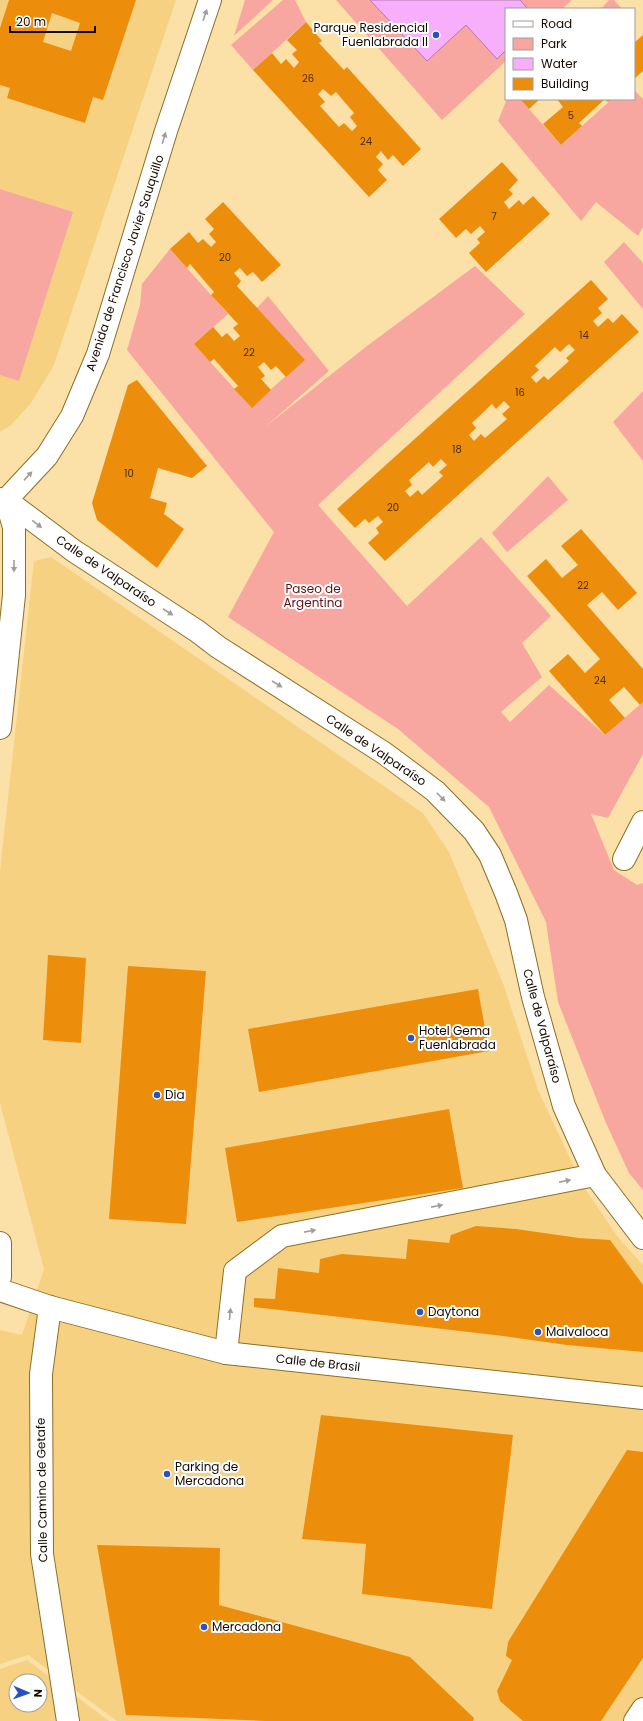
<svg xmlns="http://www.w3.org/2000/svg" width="643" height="1721" font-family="Poppins,sans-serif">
	<rect width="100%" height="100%" fill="#fbe0a8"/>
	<!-- built -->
	<g fill="#f7d182" fill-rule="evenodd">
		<polygon points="0,0 176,0 54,365 31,403 11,425 0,432"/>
		<polygon points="51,557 423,813 449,852 504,986 538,1090 582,1184 617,1236 643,1265 643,1721 117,1721 28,1655 0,1664 0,1330 22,1335 44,1269 0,1103 0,871 34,561"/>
		<path d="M27 1660 109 1721H0V1669ZM16 1681H40V1705H16Z"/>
	</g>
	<!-- green -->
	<g fill="#f8a7a0">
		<polygon points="245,0 273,0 234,36"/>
		<polygon points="283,0 295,0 306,22 253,70 231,45"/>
		<polygon points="336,0 572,0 562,9 506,9 506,61 442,120"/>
		<polygon points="609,0 614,0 622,9 601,9"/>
		<polygon points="634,90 643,99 643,227 638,236 596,202 581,221 498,121 507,99 520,99 561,145 612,99 634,99"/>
		<polygon points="0,189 73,212 19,381 0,375"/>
		<polygon points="624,242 643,263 643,309 604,262"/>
		<polygon points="170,249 228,314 194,344 251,407 304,360 257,308 268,296 329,371 265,427 367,346 475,266 525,314 318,505 407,606 481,537 551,616 522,643 542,677 501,712 510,722 549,685 605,735 643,702 643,754 608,818 591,814 614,870 637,885 643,883 643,1190 629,1173 606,1123 558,1002 546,922 489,807 398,729 228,617 274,532 127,350 140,305 142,284"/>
		<polygon points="643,391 643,461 613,422"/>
		<polygon points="548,476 568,500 507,552 492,533"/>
	</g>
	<!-- water -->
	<polygon fill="#f7aefb" stroke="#b37db0" points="370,0 520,0 528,9 506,9 506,50 497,59 466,25 427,61"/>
	<!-- building -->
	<g fill="#ec8e0c" fill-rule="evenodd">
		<path d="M9 0H136L103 100 93 97 85 123 7 98 10 88 0 85V28ZM52 13 80 23 71 51 43 42Z"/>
		<path d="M306 22 322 41 319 43 344 70 347 67 421 149 403 166 393 155 388 160 381 151 376 157 383 164 378 170 387 180 369 197 253 70 272 53 281 64 286 59 294 68 299 62 292 54 297 50 287 40ZM323 89 331 96 336 92 354 113 350 117 357 126 352 131 344 123 339 127 320 106 325 102 318 94Z"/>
		<polygon points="643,35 643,71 634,79 634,43"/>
		<polygon points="520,99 540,99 529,109"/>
		<polygon points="557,99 612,99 608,102 605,99 579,123 582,126 561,145 543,124 563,107"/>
		<polygon points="502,162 518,180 509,190 513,194 504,202 509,209 519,200 523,205 533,196 550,214 486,272 469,253 480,243 477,239 485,232 480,226 471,234 466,229 456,238 439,219"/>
		<polygon points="223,202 281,265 262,282 253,272 247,276 240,268 234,273 241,281 237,286 305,360 286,377 276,366 271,370 264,362 258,367 265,376 261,379 271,390 252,408 234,389 238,386 214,359 210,362 194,344 213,327 222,337 227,333 234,341 240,336 233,328 238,324 211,295 214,292 190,264 187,268 170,249 189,232 198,243 203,239 211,247 216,242 209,234 214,229 205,219"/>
		<path d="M591 280 608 299 598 308 602 313 593 321 598 327 608 318 613 323 622 314 639 332 385 561 368 543 379 533 376 528 383 522 378 516 369 523 365 519 355 528 337 509ZM569 344 575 350 566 358 569 361 548 380 544 376 536 383 531 377 539 370 535 366 555 347 560 352ZM504 401 510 407 502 414 507 419 485 438 481 434 474 441 469 435 476 428 472 423 492 404 496 409ZM441 459 447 465 439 472 443 476 422 495 418 490 410 497 405 491 412 485 409 480 429 462 433 467Z"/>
		<polygon points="137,380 207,466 192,478 158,468 150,498 167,503 164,514 184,529 157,568 97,520 92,503 128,385"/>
		<polygon points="581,529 637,593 618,610 602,592 587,605 643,669 643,702 640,705 624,687 609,700 625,718 605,735 549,671 568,654 585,673 600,659 527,576 546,559 562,578 578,565 561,546"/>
		<polygon points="48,955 86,958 81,1043 43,1040"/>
		<polygon points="128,966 206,971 186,1224 109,1219"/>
		<polygon points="478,989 489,1051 259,1092 248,1029"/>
		<polygon points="449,1109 463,1188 237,1222 225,1148"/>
		<polygon points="476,1226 516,1229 579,1238 610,1240 643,1285 643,1352 567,1345 503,1336 254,1307 254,1298 275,1299 278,1268 319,1273 320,1259 342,1254 406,1259 408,1239 449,1243 451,1235"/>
		<polygon points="321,1415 513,1435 492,1609 362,1594 366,1544 302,1539"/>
		<polygon points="627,1450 643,1452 643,1658 601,1721 523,1721 500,1701 497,1691 512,1660 506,1656 508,1642"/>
		<polygon points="97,1545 220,1548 219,1605 410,1657 474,1718 473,1721 265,1721 126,1715"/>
	</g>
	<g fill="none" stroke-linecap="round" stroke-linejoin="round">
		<defs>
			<g id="street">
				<polyline points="6,500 74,551 197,631 218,647 384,753 435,791 474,831 490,855 506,893 516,920 533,997 564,1106 595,1175 643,1238"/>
				<polyline points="0,728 14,595 14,527 6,500"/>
				<polyline points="624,859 643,822"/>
				<polyline points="0,1243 0,1277"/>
				<polyline points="50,1307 41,1374 42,1554 68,1721"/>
				<polyline points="226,1353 235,1271 282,1236 595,1175"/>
				<polyline points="635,1721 643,1709"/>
			</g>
			<g id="secondary">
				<polyline points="0,499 6,500 47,456 72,416 98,354 166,131 210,0"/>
				<polyline points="0,1290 50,1307 226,1353 643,1398"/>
			</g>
		</defs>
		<!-- street casing -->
		<use href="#street" stroke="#8d6e27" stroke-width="24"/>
		<!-- secondary casing -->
		<use href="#secondary" stroke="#8d6e27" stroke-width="24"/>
		<!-- street -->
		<use href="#street" stroke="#fff" stroke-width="22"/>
		<!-- secondary -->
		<use href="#secondary" stroke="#fff" stroke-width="22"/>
	</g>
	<!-- one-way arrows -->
	<defs><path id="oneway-solid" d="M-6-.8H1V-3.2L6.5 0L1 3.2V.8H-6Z"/></defs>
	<g fill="#a19d99">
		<use href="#oneway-solid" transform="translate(205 15) rotate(-71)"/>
		<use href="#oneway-solid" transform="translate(164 138) rotate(-73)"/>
		<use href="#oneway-solid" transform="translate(28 476) rotate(-47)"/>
		<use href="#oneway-solid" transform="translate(37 524) rotate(37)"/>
		<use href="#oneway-solid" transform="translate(14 566) rotate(90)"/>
		<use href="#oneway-solid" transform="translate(168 612) rotate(33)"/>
		<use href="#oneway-solid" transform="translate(277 684) rotate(32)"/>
		<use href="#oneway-solid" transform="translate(441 797) rotate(46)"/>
		<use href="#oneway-solid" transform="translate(565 1181) rotate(-11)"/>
		<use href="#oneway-solid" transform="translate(437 1206) rotate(-11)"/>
		<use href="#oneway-solid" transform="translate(310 1231) rotate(-11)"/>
		<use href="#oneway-solid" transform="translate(230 1314) rotate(-84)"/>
	</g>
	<!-- markers -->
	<g fill="#2852c0" stroke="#fff" stroke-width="1.5">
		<circle cx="436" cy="35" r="4"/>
		<circle cx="411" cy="1038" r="4"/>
		<circle cx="157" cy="1095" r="4"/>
		<circle cx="420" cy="1312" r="4"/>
		<circle cx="538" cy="1332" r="4"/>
		<circle cx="167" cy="1474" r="4"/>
		<circle cx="204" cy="1627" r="4"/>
	</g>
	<g text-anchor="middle" stroke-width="4" stroke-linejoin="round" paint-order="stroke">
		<!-- number labels -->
		<g font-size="10" fill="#4a2b03">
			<text x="308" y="82">26</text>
			<text x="571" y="119">5</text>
			<text x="366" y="145">24</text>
			<text x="494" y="220">7</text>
			<text x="225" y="261">20</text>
			<text x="584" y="339">14</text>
			<text x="249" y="356">22</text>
			<text x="520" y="396">16</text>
			<text x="457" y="453">18</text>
			<text x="129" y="477">10</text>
			<text x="393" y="511">20</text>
			<text x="583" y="589">22</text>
			<text x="600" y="684">24</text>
		</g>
		<!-- poi labels -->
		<g font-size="12" fill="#140a00" stroke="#fff" text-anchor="start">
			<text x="428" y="32" text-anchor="end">Parque Residencial<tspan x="428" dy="14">Fuenlabrada II</tspan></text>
			<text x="419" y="1035">Hotel Gema<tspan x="419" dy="14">Fuenlabrada</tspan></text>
			<text x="165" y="1099">Dia</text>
			<text x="428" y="1316">Daytona</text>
			<text x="546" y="1336">Malvaloca</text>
			<text x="175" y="1471">Parking de<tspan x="175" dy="14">Mercadona</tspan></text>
			<text x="212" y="1631">Mercadona</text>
		</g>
		<!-- street labels -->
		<g font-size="12" fill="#140a00" stroke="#fff">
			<text transform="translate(125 263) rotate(-72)" y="4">Avenida de Francisco Javier Sauquillo</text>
			<text transform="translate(106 571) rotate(34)" y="4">Calle de Valparaíso</text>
			<text transform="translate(376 750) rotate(34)" y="4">Calle de Valparaíso</text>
			<text transform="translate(542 1026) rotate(75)" y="4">Calle de Valparaíso</text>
			<text transform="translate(318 1363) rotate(6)" y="4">Calle de Brasil</text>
			<text transform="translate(42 1490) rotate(-91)" y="4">Calle Camino de Getafe</text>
		</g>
		<!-- park labels -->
		<g font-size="12" fill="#610e12" stroke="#fff">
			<text x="313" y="593">Paseo de<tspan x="313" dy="14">Argentina</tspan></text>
		</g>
	</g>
	<!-- legend -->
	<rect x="505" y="8" width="130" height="92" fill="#ffffff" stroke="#a19d99"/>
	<rect x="513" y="21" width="20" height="6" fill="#ffffff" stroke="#a19d99"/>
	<text x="541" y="28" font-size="12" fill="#140a00">Road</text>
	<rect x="513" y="38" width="20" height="12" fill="#f8a7a0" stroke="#a19d99"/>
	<text x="541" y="48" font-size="12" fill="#140a00">Park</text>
	<rect x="513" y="58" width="20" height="12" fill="#f7aefb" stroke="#a19d99"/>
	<text x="541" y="68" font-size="12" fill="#140a00">Water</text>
	<rect x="513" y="78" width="20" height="12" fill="#ec8e0c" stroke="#a19d99"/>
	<text x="541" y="88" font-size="12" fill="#140a00">Building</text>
	<!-- north arrow -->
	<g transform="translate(28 1693) rotate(92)"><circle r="19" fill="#ffffff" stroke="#a19d99"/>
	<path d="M0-3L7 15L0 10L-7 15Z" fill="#2852c0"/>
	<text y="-6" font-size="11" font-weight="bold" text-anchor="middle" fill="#140a00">N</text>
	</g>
	<!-- scale -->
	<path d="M10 26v6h85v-6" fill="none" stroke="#140a00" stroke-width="2"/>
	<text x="16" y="26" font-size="12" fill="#140a00" stroke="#ffffff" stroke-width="3" paint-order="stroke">20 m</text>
</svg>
